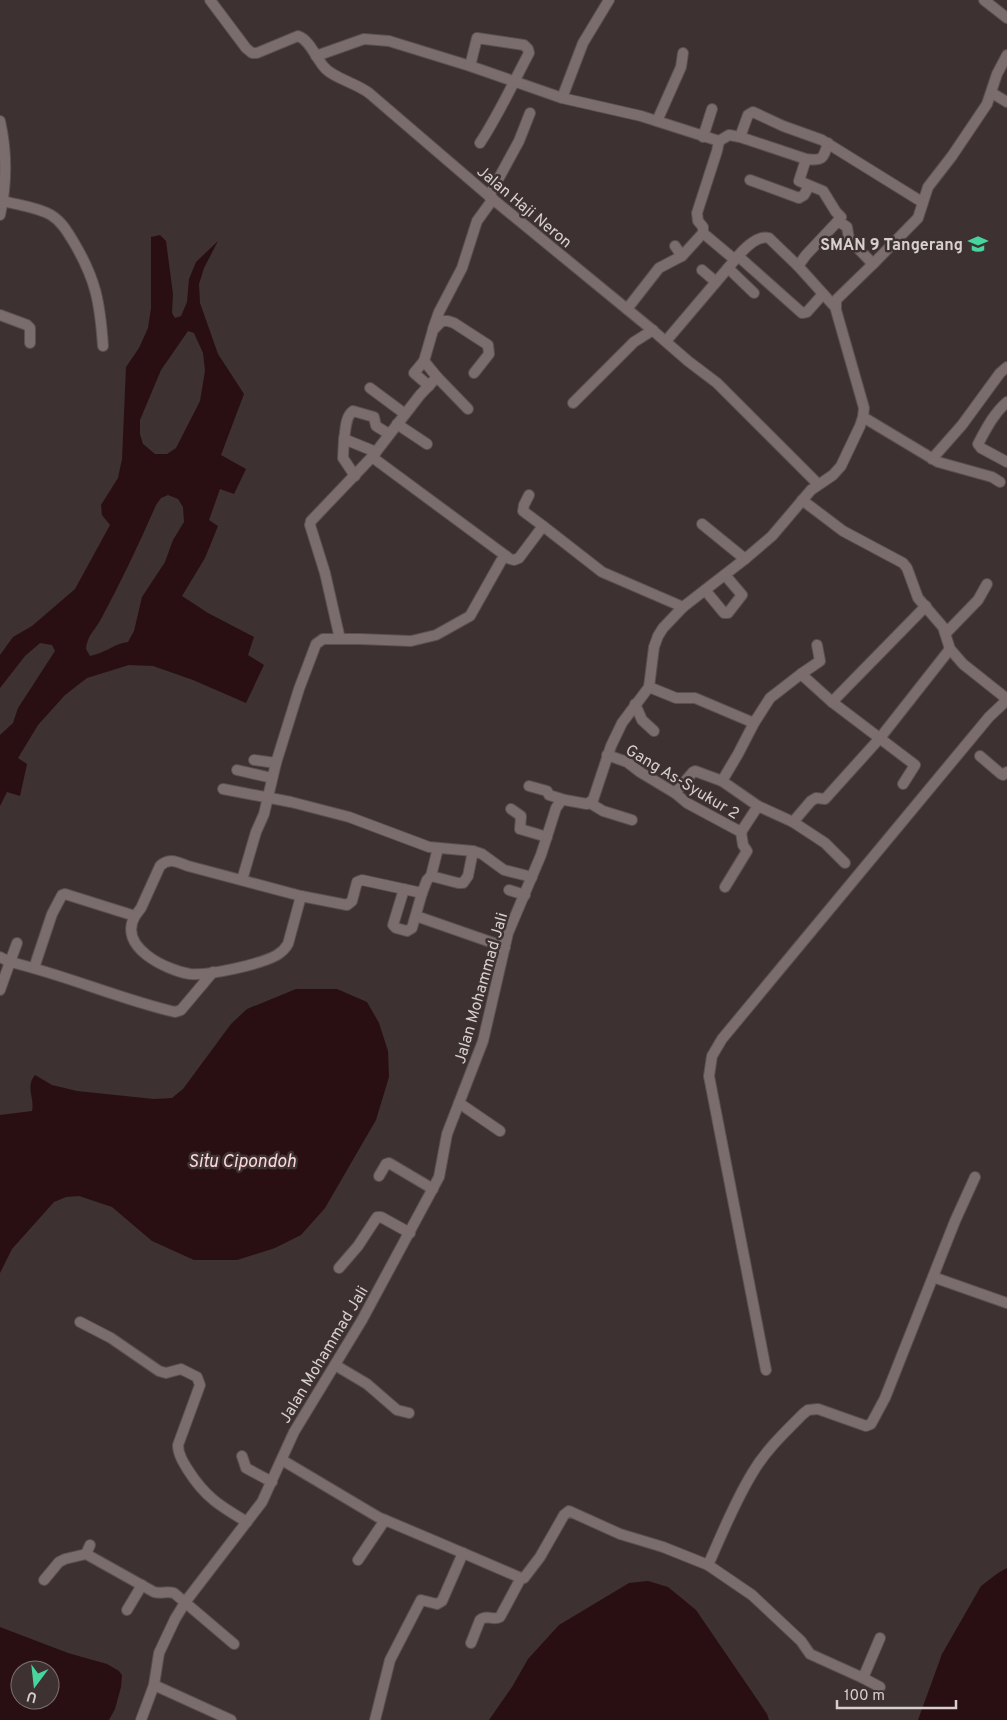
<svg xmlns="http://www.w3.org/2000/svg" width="1007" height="1720" font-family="Overpass,sans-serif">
	<rect width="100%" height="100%" fill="#3d3131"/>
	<!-- water -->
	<g fill="#290f12" fill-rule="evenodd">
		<path d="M160 235 166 241 173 294 172 313 175 318 181 316 187 302 189 279 196 262 218 241 204 268 199 284 200 303 218 354 244 394 221 455 246 469 234 494 220 489 209 520 218 526 205 558 182 596 208 613 254 637 248 655 264 665 246 703 193 680 153 666 129 665 87 678 65 695 38 725 18 758 27 764 20 796 7 792 0 806V735L13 723 18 708 55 651 52 645 40 643 25 656 0 688V655L13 637 32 626 75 589 110 525 102 515 101 505 118 478 122 459 126 367 139 348 148 328 151 308V237ZM188 331 194 333 203 353 205 371 200 401 176 448 167 454H155L143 444 140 434V420L161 370ZM168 495 178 499 183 507 184 522 173 540 165 562 142 597 134 631 128 642C113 644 106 653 90 656L86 649C88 634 94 632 101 619 121 582 139 544 156 505L161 498Z"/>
		<path d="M296 989H337L367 1002 379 1023 388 1051 389 1077 376 1120 325 1208 301 1235 275 1248 237 1260H194L152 1241 112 1207 79 1196 66 1197 54 1202 12 1249 0 1273V1115L32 1111C35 1099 25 1086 35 1075L52 1085 77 1091 154 1099 172 1098 183 1089 231 1024 247 1009Z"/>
		<polygon points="1007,1568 1007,1720 918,1720 942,1654 981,1586 998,1573"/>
		<polygon points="648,1581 668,1587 696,1610 767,1714 769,1720 489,1720 512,1687 528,1659 559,1625 629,1583"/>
		<path d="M0 1627 68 1653 107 1664 119 1671 122 1675 121 1687 115 1709 109 1720H0ZM20 1670H50V1700H20Z"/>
	</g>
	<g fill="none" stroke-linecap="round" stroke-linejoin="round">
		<defs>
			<g id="minor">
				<path d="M210 0 246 48 252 53H257L298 36C310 40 316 58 324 67 333 78 356 83 369 93L489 196 650 328 688 361 717 383 818 484"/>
				<polyline points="984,0 1007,18"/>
				<path d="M316 56 364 39 389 41 470 66 562 98 641 116 719 141 729 135 740 137 806 159C823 161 823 159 828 143"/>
				<path d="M470 66 477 38 524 45 528 49 529 53C513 83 499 114 480 143"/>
				<polyline points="992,93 1007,102"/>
				<polyline points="562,98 583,43 609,0"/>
				<path d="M0 121C7 152 7 183 0 215"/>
				<polyline points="657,121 681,67 683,53"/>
				<polyline points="703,137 712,109"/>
				<polyline points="740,137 748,115 753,112 783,126 822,140 922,202"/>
				<polyline points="806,159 799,181 823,191 836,212 841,217 838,221 847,227 849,239 873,264"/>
				<polyline points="750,180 799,198 804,195 809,186"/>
				<polyline points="489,196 519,141 530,113"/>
				<path d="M3 201C18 205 37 207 51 215 61 221 67 231 73 241 96 279 100 303 103 346"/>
				<polyline points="703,233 734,259"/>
				<polyline points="675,246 682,256"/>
				<path d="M738 256C745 248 758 235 769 238L798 266 835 307"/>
				<polyline points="798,266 806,255 838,221"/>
				<polyline points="702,270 716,282"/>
				<polyline points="754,293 728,268 738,256 802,313 807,312 823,294"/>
				<polyline points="627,309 659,268 682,256 703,233 703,227 698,221 697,213 717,151 719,141"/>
				<polyline points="0,315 27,325 30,328 30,343"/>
				<polyline points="433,329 439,312 462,268 477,221 493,199"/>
				<polyline points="666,341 728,268"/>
				<polyline points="424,361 414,373 429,386"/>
				<polyline points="437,377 468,409"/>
				<polyline points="370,388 405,414"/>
				<polyline points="573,403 634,342 653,330"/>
				<polyline points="863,417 938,462 992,477 1000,482"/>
				<polyline points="397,424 427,444"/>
				<polyline points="344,439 343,458 355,476"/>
				<path d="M376 452 344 439C346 429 345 417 353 411L374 417 376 426 389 434"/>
				<polyline points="372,457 510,559 514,560 519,558 543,526 602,572 683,607"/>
				<polyline points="932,459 962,425 1000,373 1007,367"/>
				<path d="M1007 462 981 448 978 444C986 429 994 413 1007 402"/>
				<polyline points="529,495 524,505 523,511 543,526"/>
				<polyline points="802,500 843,531 903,563 907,568 918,598 943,627 950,649 963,664 1007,699"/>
				<polyline points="702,524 745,559"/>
				<polyline points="705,590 724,613 728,613 742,595 725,575"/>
				<polyline points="946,633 978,600 987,584"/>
				<polyline points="340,639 325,573 310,525 311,521 372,457 420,395 437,377 424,361 433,330 442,321 448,321 454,323 488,345 489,354 474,373"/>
				<polyline points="801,674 820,661 817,645"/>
				<polyline points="649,687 676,698 695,698 754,723"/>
				<polyline points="832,702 915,765 903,784"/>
				<polyline points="635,704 642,720 654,731"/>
				<polyline points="607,755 627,762 640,772 675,793 687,803 741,832 743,845 747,851 725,887"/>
				<polyline points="980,756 1001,774 1003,775 1007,772"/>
				<polyline points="254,760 276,763"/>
				<polyline points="237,770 272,778"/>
				<polyline points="722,781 758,806 741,832"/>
				<polyline points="529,786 547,791 549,795 565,800"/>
				<polyline points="223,789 291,802 349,817 429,847 473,851 482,854 504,870 532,877"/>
				<polyline points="675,793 693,772 695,771 722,781 738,754 754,723 770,698 801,674 832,702 926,606"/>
				<polyline points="590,803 603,811 632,820"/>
				<polyline points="758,806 793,822 825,843 845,863"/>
				<polyline points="511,809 521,816 520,829 547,837"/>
				<polyline points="793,822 811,801 816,798 825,799 880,738 950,649"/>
				<polyline points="431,876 438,848"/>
				<polyline points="242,880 256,832 264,814 276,763 299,689 316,644 323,639 360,639 411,641 436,635 470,616 501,561 506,556"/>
				<polyline points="404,889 393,925 396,928 407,931 412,928 422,893"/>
				<polyline points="509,890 525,895"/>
				<path d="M135 916 141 908 160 866C169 857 177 862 188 866L301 896"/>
				<polyline points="416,916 505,947"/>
				<polyline points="0,957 10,962 17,943"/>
				<path d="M34 968 52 914 62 895 65 894 135 916C117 947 166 970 190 974 209 976 261 964 277 955 282 952 285 949 288 944L301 896 347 905 352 901 357 882 362 880 422 893 427 880 431 876 458 883H463L468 876 473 851"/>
				<path d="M0 990 10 962C66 975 119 999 175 1012L181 1010 213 972"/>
				<polyline points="459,1103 500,1131"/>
				<polyline points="379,1176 386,1164 389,1163 433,1189"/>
				<polyline points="339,1268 358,1246 377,1217 381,1217 410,1233"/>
				<polyline points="933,1277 1007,1303"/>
				<path d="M80 1322 111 1338 159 1371 166 1373 181 1369 197 1377 200 1385 178 1445C178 1454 183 1462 188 1470 205 1497 220 1506 247 1522"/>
				<polyline points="335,1365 367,1384 397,1410 409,1413"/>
				<polyline points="766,1370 709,1076 712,1056 722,1039 989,717 1007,700"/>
				<polyline points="242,1456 246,1468 272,1482"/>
				<polyline points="282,1460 378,1517 463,1553"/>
				<path d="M90 1545 86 1554 154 1592C161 1594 167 1591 174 1593L234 1644"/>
				<polyline points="358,1560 385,1520"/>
				<path d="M708 1565C722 1534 735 1501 753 1472 766 1450 785 1432 803 1414L808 1410 818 1409 866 1426 871 1424 885 1398 955 1221 975 1177"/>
				<polyline points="44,1580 59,1562 65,1559 86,1554"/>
				<polyline points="127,1610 142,1585"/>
				<path d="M471 1643 480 1620C487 1614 493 1621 500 1617L521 1578"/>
				<polyline points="863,1678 880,1687"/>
				<polyline points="154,1685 231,1720"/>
				<polyline points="141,1720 154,1685 159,1653 175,1619 186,1601 262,1502 294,1432 362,1320 439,1177 447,1134 483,1041 508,933 541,855 556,808 561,801 565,800 587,804 593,800 611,746 622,723 649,687 654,647 658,636 663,628 683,607 745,559 772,536 811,490 833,475 841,466 860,426 863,417 864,408 836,310 836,300 873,264 918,218 928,187 952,156 987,104 997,74 1007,55"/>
				<polyline points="375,1720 390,1660 421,1600 437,1604 442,1601 463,1553 521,1578 524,1578 540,1557 564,1515 569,1511 620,1534 663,1547 708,1565 752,1595 801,1641 810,1654 863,1678 880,1638"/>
			</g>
		</defs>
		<!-- minor casing -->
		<use href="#minor" stroke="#5a5050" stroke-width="12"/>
		<!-- minor -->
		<use href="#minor" stroke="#7b6d6e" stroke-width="10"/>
	</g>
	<!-- icons -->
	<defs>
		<symbol id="school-bare" viewBox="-9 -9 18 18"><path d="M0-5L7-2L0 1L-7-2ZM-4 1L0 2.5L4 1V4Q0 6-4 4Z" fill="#48d49d" stroke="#3d3131" stroke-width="2.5" paint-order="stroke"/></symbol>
	</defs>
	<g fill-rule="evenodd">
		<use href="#school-bare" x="964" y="230" width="28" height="28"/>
	</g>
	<g text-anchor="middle" stroke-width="5" stroke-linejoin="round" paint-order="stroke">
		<!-- street labels -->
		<g font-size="16" fill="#d7cfcf" stroke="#3d3131">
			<text transform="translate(525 206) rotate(40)" y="6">Jalan Haji Neron</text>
			<text transform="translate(683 781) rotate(31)" y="6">Gang As-Syukur 2</text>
			<text transform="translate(480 988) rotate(-74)" y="6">Jalan Mohammad Jali</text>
			<text transform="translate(323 1354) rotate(-59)" y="6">Jalan Mohammad Jali</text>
		</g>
		<!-- poi labels -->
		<g font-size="16" font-weight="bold" fill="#d7cfcf" stroke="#3d3131" text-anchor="end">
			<text x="963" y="250">SMAN 9 Tangerang</text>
		</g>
		<!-- water labels -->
		<g font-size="18" font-style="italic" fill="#fed7d9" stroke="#3d3131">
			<text x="242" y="1167">Situ Cipondoh</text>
		</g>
	</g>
	<!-- north arrow -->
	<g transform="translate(35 1685) rotate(195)"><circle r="24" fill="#3d3131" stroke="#7b7070"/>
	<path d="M0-4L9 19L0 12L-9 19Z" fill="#48d49d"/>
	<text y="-8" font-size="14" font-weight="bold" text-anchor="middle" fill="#d7cfcf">U</text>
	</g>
	<!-- scale -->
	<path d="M837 1700v8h119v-8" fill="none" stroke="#d7cfcf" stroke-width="2.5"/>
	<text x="844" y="1700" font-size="15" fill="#d7cfcf" stroke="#3d3131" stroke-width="4" paint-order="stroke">100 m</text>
</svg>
